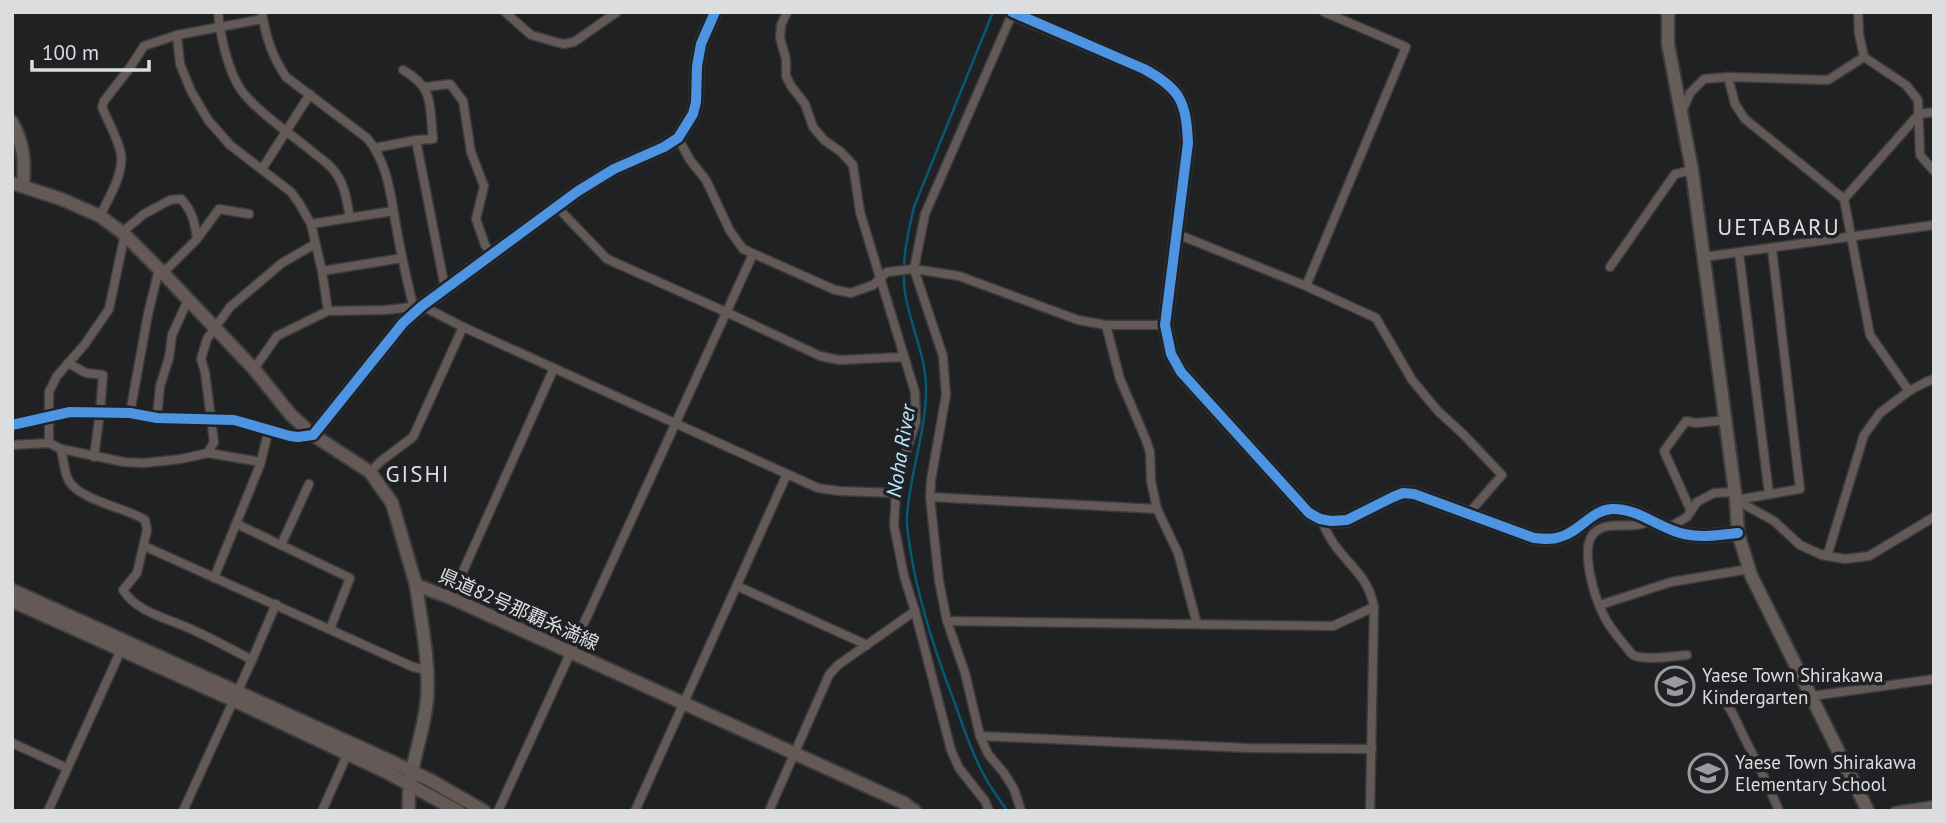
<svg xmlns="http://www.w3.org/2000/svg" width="1946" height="823" font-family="'PT Sans','Noto Sans JP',sans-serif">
	<rect width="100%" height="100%" fill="#202123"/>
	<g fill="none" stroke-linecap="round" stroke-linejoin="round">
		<!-- stream -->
		<path stroke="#055972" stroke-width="2.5" d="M993 12 914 207C906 240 899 274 908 307 914 333 925 358 926 385 927 430 910 471 907 516 906 526 909 537 910 548 918 600 935 652 954 701 963 726 971 752 984 775 990 788 1000 799 1007 811"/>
		<defs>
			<g id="street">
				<path d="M218 12C220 35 228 71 241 90 257 112 294 136 315 154 322 159 330 165 335 172 345 185 347 202 350 218"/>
				<path d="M262 12C265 35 273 58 286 77L367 138C390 165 391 202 398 236 402 260 408 283 413 306"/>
				<polyline points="505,12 531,35 563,44 574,42 617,12"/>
				<polyline points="787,12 781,25 780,38 786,59 786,76 791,86 805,104 813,127 824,140 841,152 853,165 860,212 915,392 916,422 904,457 896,493 894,525 904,576 915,611 951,750 959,768 985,801 989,811"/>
				<polyline points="1013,12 925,214 914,269 943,356 946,395 931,480 930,497 939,581 947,621 965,673 980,736 988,754 1004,773 1014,789 1021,811"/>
				<polyline points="1858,12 1859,34 1864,57 1906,85 1918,100 1920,155 1934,171"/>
				<polyline points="263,19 177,35 180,64 191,91 208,120 230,145 291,192 299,203 311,224 322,271 328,311"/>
				<polyline points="1728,77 1735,104 1745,119 1844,199 1870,335 1909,391"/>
				<polyline points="425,87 450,84 463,101 471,152 484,186 476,219 485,245 492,254"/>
				<polyline points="1682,112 1690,93 1704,79 1728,77 1828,80 1864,57"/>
				<polyline points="678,138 690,160 706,180 730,231 743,249 835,290 851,293 873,285 887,272 914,269 959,276 1078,320 1106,325 1165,325"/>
				<polyline points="416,140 444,283 447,287"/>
				<path d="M375 148 416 140 433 139C429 105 435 88 403 70"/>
				<polyline points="262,169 310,94"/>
				<polyline points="1844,199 1919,114 1934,112"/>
				<polyline points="557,207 607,259 726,312 820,356 839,360 904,357"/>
				<path d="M100 216C108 199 124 174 121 154 118 138 108 122 102 107L104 101 129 69 144 46 177 35"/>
				<polyline points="311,224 393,211"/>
				<polyline points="1177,234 1306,286 1376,318 1412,380 1438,411 1463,434 1502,475 1469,513"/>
				<polyline points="197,239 219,209 249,214"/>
				<polyline points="1739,253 1769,494"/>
				<polyline points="1704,257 1934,225"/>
				<polyline points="1610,267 1675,174 1692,170"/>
				<polyline points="322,271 402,258"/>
				<polyline points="1306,286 1406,47 1324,12"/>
				<polyline points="1106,325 1120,379 1146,440 1150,452 1151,481 1157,509 1178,553 1197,624"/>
				<polyline points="68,363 86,373 103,375 100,412 94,457"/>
				<polyline points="254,369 277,336 328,311 385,310 422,306 463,327 818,488 839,491 896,493"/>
				<polyline points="130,413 148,314 159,269"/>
				<polyline points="157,418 160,386 169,358 172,335 188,300"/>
				<polyline points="12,425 70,412 130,413 157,418 234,420 290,436 298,437 313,435"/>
				<path d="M49 443V392L57 376 85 344 109 309 126 229 144 214 170 200 181 199C192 210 195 223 197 239L163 273"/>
				<polyline points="12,445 49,443 61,449 124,462 144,463 181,459 208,453 214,442 205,372 201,359 207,339 230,307 282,263 315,244"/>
				<path d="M61 449C63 458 64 468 67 477 75 500 125 507 145 520L147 530 137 573 123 590C137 613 170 619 193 630 213 639 233 650 252 660"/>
				<polyline points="208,453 261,462"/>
				<polyline points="370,472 381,461 413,437 463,327"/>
				<polyline points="930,497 1157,509"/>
				<polyline points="1736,500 1800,489 1772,249"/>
				<polyline points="1736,500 1774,521 1800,545 1822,555 1845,559 1869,556 1934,517"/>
				<polyline points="1690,509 1664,451 1686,421 1696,423 1726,420"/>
				<path d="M1320 519C1325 527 1329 537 1334 544 1351 568 1368 576 1374 607L1370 811"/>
				<path d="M1650 520C1635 532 1610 518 1594 533 1579 548 1595 599 1604 616 1609 627 1618 637 1626 647 1628 649 1630 653 1633 655 1644 661 1674 656 1687 655"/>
				<polyline points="237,524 350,578 330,629"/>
				<polyline points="1668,528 1687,517 1697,502 1714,493 1735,492"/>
				<polyline points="281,545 309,484"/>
				<polyline points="144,546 413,667 427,670"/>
				<polyline points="1822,555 1828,553 1864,435 1880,413 1909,391 1926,382 1934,379"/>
				<polyline points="214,578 260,465 269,429"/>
				<polyline points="737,586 867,645"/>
				<polyline points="451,598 554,368"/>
				<polyline points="1600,605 1671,582 1749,569"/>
				<polyline points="947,621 1333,626 1374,607"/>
				<path d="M1718 694C1732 707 1737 724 1746 741 1758 764 1769 786 1779 811"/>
				<polyline points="1812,696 1934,679"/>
				<polyline points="980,736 1248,748 1372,749"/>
				<polyline points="12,743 67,768"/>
				<polyline points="48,811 121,650"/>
				<polyline points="183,811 252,660 276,604"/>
				<polyline points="322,811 347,755"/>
				<polyline points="498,811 753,254"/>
				<polyline points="635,811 787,474"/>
				<polyline points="769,811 829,675 838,665 915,611"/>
				<polyline points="1895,811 1934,805"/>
			</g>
			<g id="secondary">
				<polyline points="1668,12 1668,44 1692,170 1736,500 1738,533 1751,575 1868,811"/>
				<path d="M1013 13 1144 69C1181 89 1186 102 1188 143L1165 325 1171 354 1181 372 1309 513 1320 519 1331 521 1347 520 1393 497 1403 493 1414 494 1534 538C1543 539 1551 540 1560 537 1580 532 1591 510 1612 509 1638 508 1660 529 1684 534 1702 538 1720 535 1738 533"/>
				<path d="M12 122C24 144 25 161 23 186"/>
				<polyline points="313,435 403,323 422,306 578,191 614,169 664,147 678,138 693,114 696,102 697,66 701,44 715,12"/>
				<path d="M409 811C406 773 424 736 427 699 430 661 421 622 416 585"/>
			</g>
			<g id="primary">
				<polyline points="12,183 61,199 100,216 124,234 163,273 254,369 291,415 313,435 370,472 392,503 416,585 451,598 904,803 915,811"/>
				<polyline points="12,590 386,759 430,780 484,811"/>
				<polyline points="12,601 233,700 386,772 458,811"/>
			</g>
		</defs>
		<!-- street casing -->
		<use href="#street" stroke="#3b3b3c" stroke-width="11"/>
		<!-- secondary casing -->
		<use href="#secondary" stroke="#3b3b3c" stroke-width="16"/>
		<!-- primary casing -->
		<use href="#primary" stroke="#3b3b3c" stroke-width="16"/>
		<!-- street -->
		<use href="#street" stroke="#635957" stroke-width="8"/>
		<!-- secondary -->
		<use href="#secondary" stroke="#665c59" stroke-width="12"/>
		<!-- primary -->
		<use href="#primary" stroke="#645957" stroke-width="12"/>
		<defs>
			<g id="cycleway">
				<path d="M1012 12 1144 69C1181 89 1186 102 1188 143L1165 325 1171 354 1181 372 1309 513 1320 519 1331 521 1347 520 1393 497 1403 493 1414 494 1534 538C1543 539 1551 540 1560 537 1580 532 1591 510 1612 509 1638 508 1660 529 1684 534 1702 538 1720 535 1738 533"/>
				<polyline points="12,425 70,412 130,413 157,418 234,420 290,436 298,437 313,435 403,323 422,306 578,191 614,169 664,147 678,138 693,114 696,102 697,66 701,44 715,12"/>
			</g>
		</defs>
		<!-- cycleway casing -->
		<use href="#cycleway" stroke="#1f2124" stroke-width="15"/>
		<!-- cycleway -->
		<use href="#cycleway" stroke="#4d94e3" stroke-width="10"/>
	</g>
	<!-- icons -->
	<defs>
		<symbol id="school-ring" viewBox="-11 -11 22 22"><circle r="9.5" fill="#1f2124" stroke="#9a9b9d" stroke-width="1.5"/><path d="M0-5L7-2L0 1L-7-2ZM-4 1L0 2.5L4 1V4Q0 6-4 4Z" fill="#9a9b9d"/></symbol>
	</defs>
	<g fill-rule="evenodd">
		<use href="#school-ring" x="1653" y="664" width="44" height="44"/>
		<use href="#school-ring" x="1686" y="751" width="44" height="44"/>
	</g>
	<g text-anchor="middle" stroke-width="7" stroke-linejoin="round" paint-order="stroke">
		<!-- street labels -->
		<g font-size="19" fill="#dcdddf" stroke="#1f2124">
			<text transform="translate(519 609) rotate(24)" y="7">県道82号那覇糸満線</text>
		</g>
		<!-- poi labels -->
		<g font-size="19" fill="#dcdddf" stroke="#1f2124" text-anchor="start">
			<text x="1702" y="682">Yaese Town Shirakawa<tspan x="1702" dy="22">Kindergarten</tspan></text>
			<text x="1735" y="769">Yaese Town Shirakawa<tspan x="1735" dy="22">Elementary School</tspan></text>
		</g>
		<!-- water labels -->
		<g font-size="21" font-style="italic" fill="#bae8fd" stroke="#1f2124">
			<text transform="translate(901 451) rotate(-81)" y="7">Noha River</text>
		</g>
		<!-- quarter labels -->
		<g font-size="23" letter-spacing="2" fill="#dcdddf" stroke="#1f2124">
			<text x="1779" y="235">UETABARU</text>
			<text x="418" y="482">GISHI</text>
		</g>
	</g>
	<!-- border -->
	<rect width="1946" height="823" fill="none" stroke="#dcdddf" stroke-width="28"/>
	<!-- scale -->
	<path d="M32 60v10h117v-10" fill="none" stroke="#dcdddf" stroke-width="3.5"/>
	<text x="42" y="60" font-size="21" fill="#dcdddf" stroke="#1f2124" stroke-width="5" paint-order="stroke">100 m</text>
</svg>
